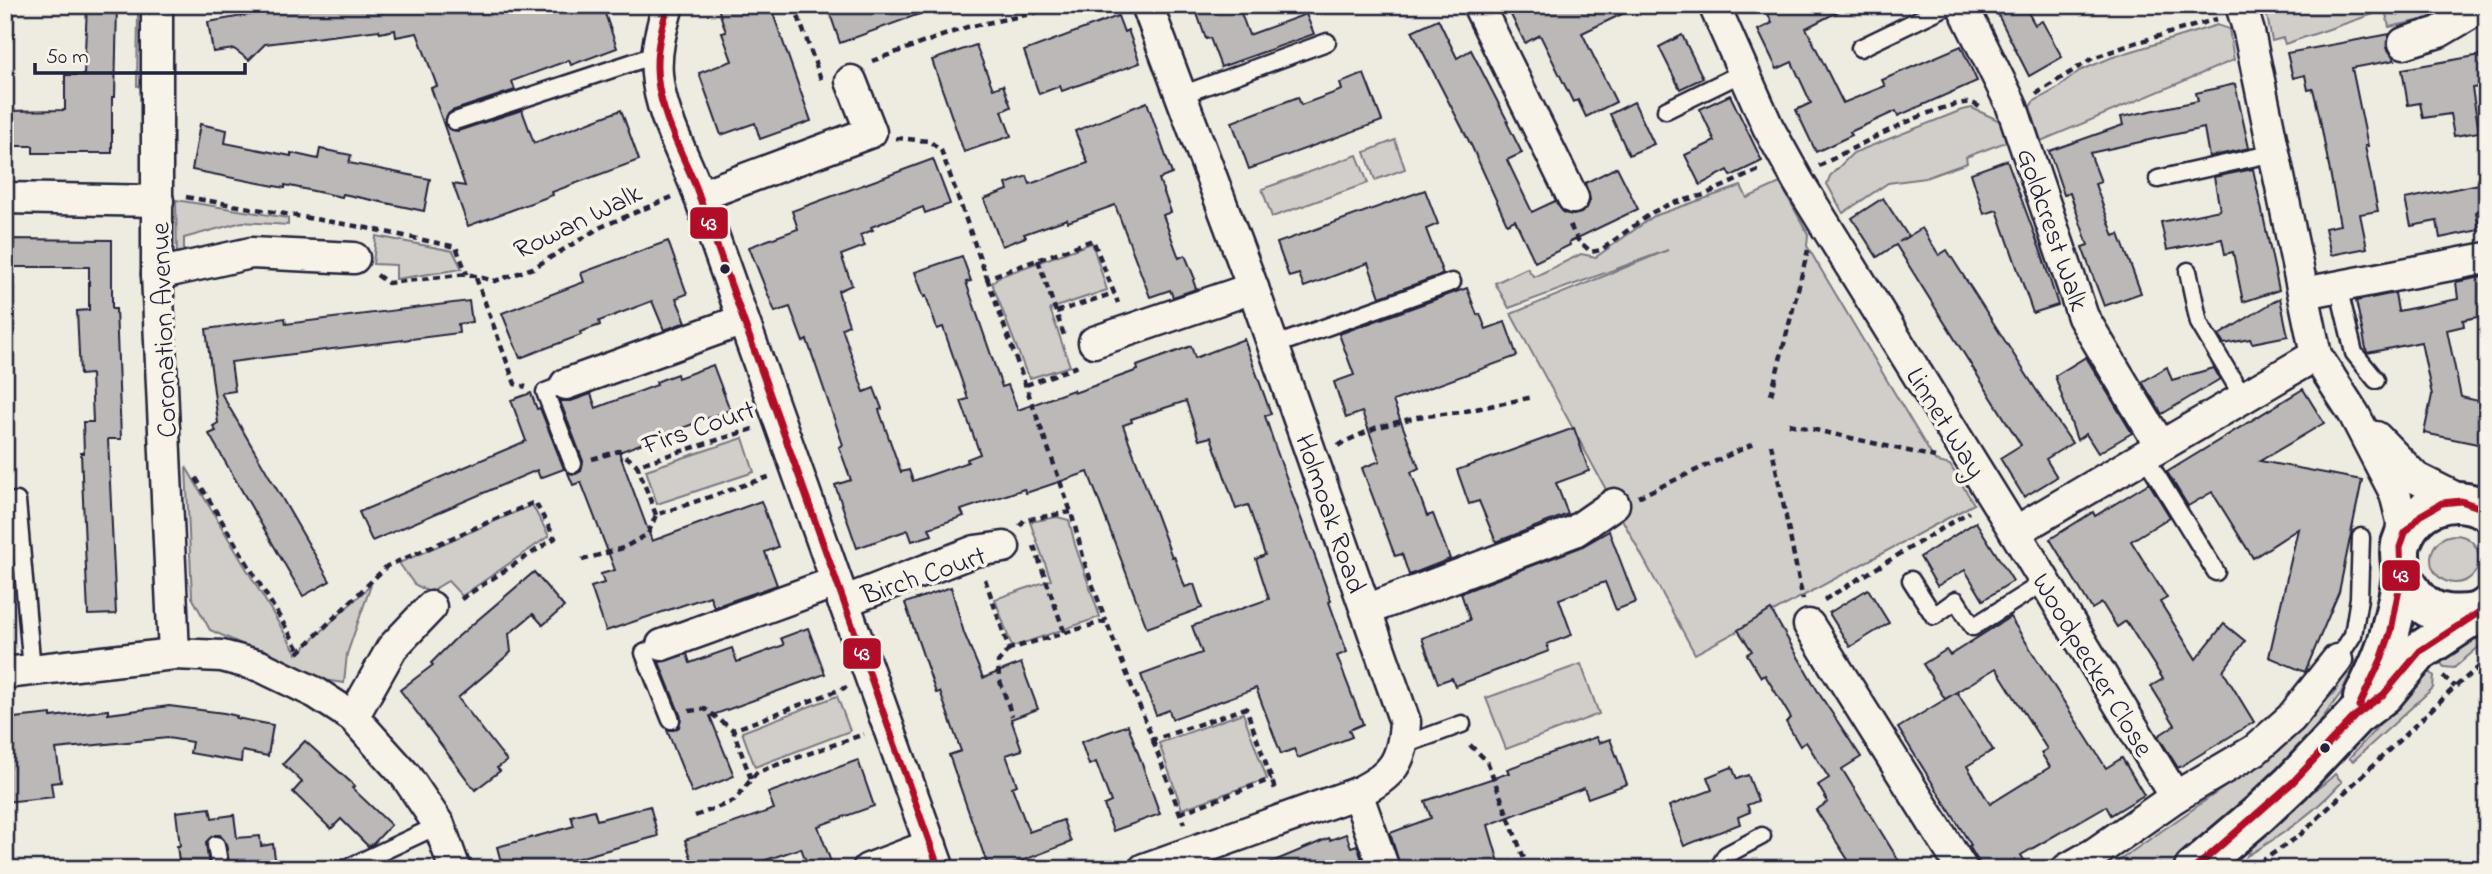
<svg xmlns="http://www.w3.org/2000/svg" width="2492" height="874" font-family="'Indie Flower',sans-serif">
	<rect width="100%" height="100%" fill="#eeebe1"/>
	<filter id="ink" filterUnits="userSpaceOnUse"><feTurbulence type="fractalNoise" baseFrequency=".0143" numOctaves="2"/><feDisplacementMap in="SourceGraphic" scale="14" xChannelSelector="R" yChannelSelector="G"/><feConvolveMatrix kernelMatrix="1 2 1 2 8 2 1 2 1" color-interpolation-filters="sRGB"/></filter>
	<g filter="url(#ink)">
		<!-- green -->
		<g fill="#d1cdc9" stroke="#7a7882" stroke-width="2">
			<polygon points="2274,5 2453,5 2427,19 2389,27 2385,10 2285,44 2283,38 2272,41 2267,16"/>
			<polygon points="138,13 148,13 146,85 137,86"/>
			<polygon points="2217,25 2229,29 2234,60 2041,141 2030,107 2033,102 2058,88 2079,71 2113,57"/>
			<polygon points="1972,108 2000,121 2006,142 1966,157 1967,163 1925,178 1888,183 1843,213 1827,184 1830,176 1853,153 1962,110"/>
			<polygon points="1395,140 1405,169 1375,180 1365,152"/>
			<polygon points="1357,155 1368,183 1272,217 1262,189"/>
			<polygon points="1780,183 1808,234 1807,246 1935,461 1950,465 1974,504 1695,654 1511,314 1668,250 1509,308 1495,283 1527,268 1534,277 1581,254 1596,257 1654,216 1741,186 1747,198"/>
			<polygon points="176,200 288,218 288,225 242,222 184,238 184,261 177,257"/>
			<polygon points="376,236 453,251 462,269 396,279 396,265 373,264"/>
			<polygon points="1092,243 1107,290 1050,309 1070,366 1030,378 1026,372 992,283 998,277"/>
			<polygon points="743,438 754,472 657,504 646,470"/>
			<polygon points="186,467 297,654 371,585 347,654 344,683 323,680 210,630 192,597"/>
			<polygon points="532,505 549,536 462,596 448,581 429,592 414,584 399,563"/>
			<polygon points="1057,517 1069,520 1075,545 1100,617 1012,647 995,599 1051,580 1030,522"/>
			<circle cx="2455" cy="559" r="24"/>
			<polygon points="2487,613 2487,640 2454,668 2444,667 2433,654"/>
			<polygon points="2352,658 2356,662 2341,693 2296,754 2208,841 2172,869 2107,869 2272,754 2335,692"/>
			<polygon points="1581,664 1599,714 1506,749 1486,698"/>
			<polygon points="2422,664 2434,676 2433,688 2353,761 2349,758 2374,731"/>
			<polygon points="837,696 850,731 755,767 742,732"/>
			<polygon points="1243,713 1267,779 1182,809 1159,743"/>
			<path d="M2335 774 2342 782C2314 813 2283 835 2247 856 2251 849 2254 842 2258 836 2277 810 2312 797 2335 774Z"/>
		</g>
		<!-- building -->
		<g fill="#bbb8b7" stroke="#22223b" stroke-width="2">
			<polygon points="87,5 117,5 115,97 112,97 112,153 33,153 33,146 5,146 7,111 65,110 65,75 84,75"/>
			<polygon points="306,5 602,5 617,48 571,65 569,60 512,81 515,90 452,111 447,115 445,124 449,129 458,131 522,110 534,143 621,110 639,160 552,192 553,195 468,226 453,184 465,186 431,88 437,86 417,33 396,37 395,30 380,33 379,30 265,44 249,60 234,49 213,52 208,22"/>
			<polygon points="717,5 770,5 811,121 760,139 755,123 721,135 699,73 732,61 722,33 726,32"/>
			<polygon points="827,5 935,5 936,8 840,43"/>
			<polygon points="1194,5 1238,5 1249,35 1306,14 1314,34 1221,67 1210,38 1206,39"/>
			<polygon points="1506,5 1641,5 1582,33 1616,102 1586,117 1578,100 1573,102 1540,35 1525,43"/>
			<polygon points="1764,5 1851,5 1806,28 1843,103 1885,86 1882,80 1961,46 1977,81 1898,116 1896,111 1850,132 1852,135 1816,152 1796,110 1811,103 1792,62 1777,69 1758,30 1772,23"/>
			<polygon points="1993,5 2024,5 2035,25 2042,21 2062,57 2029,76"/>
			<polygon points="1118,16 1124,32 1128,30 1140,63 1062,91 1060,86 1039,94 1024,51"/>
			<polygon points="1438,19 1457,58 1471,50 1508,122 1507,123 1522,153 1507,160 1532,212 1555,201 1564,213 1573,215 1581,213 1587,208 1590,200 1585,183 1617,167 1638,209 1569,242 1570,245 1535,262 1515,220 1507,224 1472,147 1412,31"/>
			<polygon points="2390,34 2387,48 2395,60 2352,68 2368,146 2365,146 2378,211 2360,214 2367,248 2331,255 2325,228 2340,225 2319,114 2313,89 2308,90 2305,75 2293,78 2287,53"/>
			<polygon points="1682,35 1703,78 1680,89 1659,47"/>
			<polygon points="976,45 993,89 1003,85 1011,107 1002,111 1011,136 964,152 932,60"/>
			<polygon points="2487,54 2487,86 2472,88 2479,132 2454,136 2450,114 2423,118 2420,103 2408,105 2402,69"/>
			<polygon points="1364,74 1382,121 1249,169 1232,122 1298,97 1301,105 1342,90 1340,83"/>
			<polygon points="2235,84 2249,148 2209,157 2204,128 2090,153 2101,182 2095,184 2114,236 2119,234 2141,293 2104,306 2082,247 2088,245 2070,193 2064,195 2049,151 2123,125 2121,117 2198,101 2196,93"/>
			<polygon points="1730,95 1762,161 1731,176 1728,170 1700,185 1685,155 1715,141 1700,109"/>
			<polygon points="1147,102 1172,174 1159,179 1171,212 1163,215 1179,258 1185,255 1195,279 1193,280 1196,289 1173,297 1170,290 1150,297 1115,205 1068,222 1067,219 1024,234 1026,237 1002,246 984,199 1008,190 1006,184 1027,176 1030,184 1088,163 1075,131"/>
			<polygon points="1634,102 1654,144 1629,155 1610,114"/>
			<polygon points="200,124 227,130 225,143 291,156 291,153 318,159 320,149 351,155 349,163 430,179 424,211 343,194 342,197 285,185 285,188 192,170"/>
			<polygon points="933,159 950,204 925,213 923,207 871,227 873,230 860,235 865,246 841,255 852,285 838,291 849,325 842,328 850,351 864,392 874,388 882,409 879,410 901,472 909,470 913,481 968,462 967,459 980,454 961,401 968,399 943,327 937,329 926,296 924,297 915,272 962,256 971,281 966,282 1002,387 1008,385 1018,410 1073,390 1074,393 1138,370 1137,366 1191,346 1195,358 1244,339 1271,414 1265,416 1276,449 1331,601 1329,602 1347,652 1337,656 1363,724 1349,730 1352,737 1298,758 1294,749 1281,754 1256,688 1172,719 1169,710 1156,715 1141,675 1202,653 1192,626 1269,599 1256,559 1265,555 1248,505 1236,509 1211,437 1199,440 1186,401 1131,419 1132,422 1123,425 1172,557 1174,556 1185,587 1194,584 1202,608 1147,628 1088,472 1026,493 1024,489 961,510 964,516 929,528 932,535 912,541 908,530 857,548 835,485 851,480 839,447 843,445 815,363 807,340 803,342 790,307 775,312 749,247 798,229 792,211"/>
			<polygon points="2007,160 2041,252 2058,305 2033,313 1997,210 1984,214 1971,173"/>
			<polygon points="2253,169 2279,290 2243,302 2233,252 2225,254 2222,239 2167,250 2161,222 2220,210 2214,177"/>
			<polygon points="2484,183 2487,210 2476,212 2479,230 2440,238 2437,221 2411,226 2405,199"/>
			<polygon points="1425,190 1438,224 1426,229 1443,274 1380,297 1368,263 1304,287 1299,274 1289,277 1277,243"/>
			<polygon points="1883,198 1908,236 1899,242 1922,228 1939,255 1947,250 2035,388 2072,443 2046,459 2057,477 2024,497 2000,458 2021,445 1896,245 1877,257 1852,218"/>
			<polygon points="5,239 112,240 112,309 116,309 121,439 108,439 116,614 88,615 81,453 84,453 83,422 93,422 91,374 80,375 77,311 89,310 89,267 5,267"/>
			<polygon points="668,241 687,294 676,298 686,322 664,330 652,301 599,321 600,325 580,332 581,335 520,358 502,313 584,282 581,273"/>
			<polygon points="2487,276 2487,315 2463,320 2464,326 2447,330 2461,397 2487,403 2487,446 2424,433 2432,395 2421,342 2367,353 2356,301 2395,293 2398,311 2458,299 2456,282"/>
			<polygon points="1467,288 1477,315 1480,314 1486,329 1505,322 1517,356 1393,401 1419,468 1411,472 1427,516 1433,514 1450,559 1409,575 1402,554 1395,556 1362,468 1380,461 1362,412 1346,418 1334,382 1354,375 1339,334"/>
			<polygon points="2280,298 2288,336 2252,343 2250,339 2224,344 2219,335"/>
			<polygon points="469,301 472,322 458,324 459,333 231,362 235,391 221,393 330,581 303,596 209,434 216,431 213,426 218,423 206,329 285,318 286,324"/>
			<polygon points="2086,357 2132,433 2098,453 2086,434 2077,440 2055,376"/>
			<polygon points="713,365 730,410 619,452 652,541 761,501 778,547 765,552 777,585 714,607 710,596 606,631 591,587 604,583 601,574 615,570 581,482 573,485 568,473 576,474 581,471 583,461 560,401 571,401 591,394 596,408 657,385 656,382 666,378 677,374 678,378"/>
			<polygon points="2167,367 2172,380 2214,368 2220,379 2162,414 2142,382"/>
			<polygon points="2303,389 2324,423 2260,461 2362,480 2339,592 2305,672 2269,657 2298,529 2253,558 2212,492 2188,506 2167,472"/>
			<polygon points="531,393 537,409 540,408 564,469 540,478 537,470 372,541 359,512 526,441 511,400"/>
			<polygon points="1574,428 1589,471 1556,483 1568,514 1496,542 1479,501 1469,504 1457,470"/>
			<polygon points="2149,483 2170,517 2131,541 2167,598 2160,602 2196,659 2224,624 2245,641 2223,671 2254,722 2178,768 2158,736 2175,725 2151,686 2163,679 2126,621 2117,627 2102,603 2092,609 2050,539 2093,512 2095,516"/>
			<polygon points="1976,522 2013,581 1983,600 1965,570 1937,586 1920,557"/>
			<polygon points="1609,531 1636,602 1616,610 1605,582 1559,599 1572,635 1547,644 1549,651 1455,686 1452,678 1438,683 1422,638 1470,620 1461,593 1581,547"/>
			<polygon points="534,572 564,607 543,625 533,614 509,634 511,652 458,698 507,761 497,768 500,771 475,790 400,690 433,665 431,663 454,640"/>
			<polygon points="951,587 964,633 983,678 1021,663 1038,709 1011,719 1022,750 1006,755 1017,785 1012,787 1029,832 1063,820 1071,842 1001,869 989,869 967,807 949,755 961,751 940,692 936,693 905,603"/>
			<polygon points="1868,589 1889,623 1850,647 1829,613"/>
			<polygon points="1771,610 1820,695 1861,757 1842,769 1899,861 1887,869 1854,869 1816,810 1828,802 1818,785 1829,778 1806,742 1800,746 1786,722 1791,718 1765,675 1761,677 1747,654 1752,651 1738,630"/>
			<polygon points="2010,617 2106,768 2122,758 2144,795 2111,815 2106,806 2021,855 2029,869 1983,869 1969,846 1971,845 1898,728 1957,692 1993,750 1967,766 1990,804 2050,767 2041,753 2047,749 1996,668 1945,699 1923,664 1946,650 1950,655"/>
			<polygon points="808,628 825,674 710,716 734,776 692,793 667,730 674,730 679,727 681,717 659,662 687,654 690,663 732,648 737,662 784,645 781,638"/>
			<polygon points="169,706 224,713 237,716 236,718 273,725 268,756 242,751 241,762 190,753 192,742 168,738 56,749 61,782 51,783 53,797 5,802 5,719 51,714 51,717 108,710 108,714"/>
			<polygon points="1128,725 1160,814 1113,831 1104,805 1111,802 1096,762 1089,765 1081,742"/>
			<polygon points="1596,737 1599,743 1610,739 1627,784 1588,798 1584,788 1488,825 1501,869 1401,869 1390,833 1431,818 1425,801 1509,773 1507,769"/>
			<polygon points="305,741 355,786 352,788 391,825 373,844 368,846 341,819 331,829 293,792 302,782 283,764"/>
			<polygon points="858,760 874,806 818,826 831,862 809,869 801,848 740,869 695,869 685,840 774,809 768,793"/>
			<polygon points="1732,767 1737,779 1748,775 1758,801 1747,805 1750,812 1738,817 1740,824 1684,846 1669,806 1712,790 1707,777"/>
			<polygon points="650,806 658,836 539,869 503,869 497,847 574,826 571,816 594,810 597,820"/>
			<polygon points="210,808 212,818 234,815 237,838 260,836 261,846 273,844 276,865 230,869 226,843 220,835 215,835 206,842 209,869 180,869 177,846 180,846 176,812"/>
			<polygon points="1346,834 1351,847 1357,845 1364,866 1359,869 1255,869 1329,838 1330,840"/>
		</g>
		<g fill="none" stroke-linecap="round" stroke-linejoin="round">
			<defs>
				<g id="service">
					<polyline points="1860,48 1949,5"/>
					<polyline points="1181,95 1327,42"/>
					<polyline points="1666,110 1744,72"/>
					<polyline points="455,121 658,54"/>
					<polyline points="2158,179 2274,153"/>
					<polyline points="2188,271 2199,323 2243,397"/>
					<polyline points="2338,286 2354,353 2376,380"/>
					<polyline points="1273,346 1452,282"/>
					<polyline points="566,384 545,392 573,464"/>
					<polyline points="2144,455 2216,572"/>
					<polyline points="5,502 17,501 32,670"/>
					<polyline points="1911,580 1934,616 1956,600 1973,627 2044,582"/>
					<polyline points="662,645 644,653 671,720"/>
					<polyline points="2337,660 2353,635 2359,598 2361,537"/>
					<polyline points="1404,745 1462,724"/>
					<polyline points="216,845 220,869"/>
					<polyline points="345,869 439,825"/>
					<polyline points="1718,869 1726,855 1762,836"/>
				</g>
				<g id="minor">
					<polyline points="157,5 157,274 174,654"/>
					<path d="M668 5C662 27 655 51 657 74 660 113 682 151 696 187L939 869"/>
					<polyline points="1478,5 1573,198"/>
					<polyline points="1714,5 1768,127 1798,181 2015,532 2316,355"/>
					<polyline points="1962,5 2011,104 2083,317 2160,445"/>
					<polyline points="2241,5 2249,32 2316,355 2354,414 2395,493 2402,521 2401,544"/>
					<polyline points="2404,43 2439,32 2485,5"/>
					<polyline points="699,196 871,132 851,81"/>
					<polyline points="5,198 158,201"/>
					<polyline points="157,274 251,253 354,258"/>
					<polyline points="2304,293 2487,258"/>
					<polyline points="1094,342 1253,288"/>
					<polyline points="566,384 743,320"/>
					<polyline points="2376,437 2416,478 2462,501"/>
					<polyline points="2015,532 2175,797"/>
					<polyline points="843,602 975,551 1004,547"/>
					<polyline points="1366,610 1575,531 1614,504"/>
					<polyline points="1809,625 1962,869"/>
					<polyline points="662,645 836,582"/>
					<polyline points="5,673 174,654 222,656 260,666 316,693 353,717 406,776 439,825 455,869"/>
					<polyline points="353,717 392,648 431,607"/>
					<polyline points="1357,793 1384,869"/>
					<polyline points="868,869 931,845"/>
					<path d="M1144 869 1357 793C1392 776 1403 762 1405 722L1253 288 1147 5"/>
					<polyline points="2067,869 2095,853 2175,797 2255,750 2291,718 2337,660"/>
				</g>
				<g id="tertiary">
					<path d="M2402 575C2419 609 2437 619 2476 613"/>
					<path d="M2363 698C2374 675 2386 653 2391 628 2395 612 2400 593 2402 576 2402 565 2398 555 2401 544 2413 505 2452 492 2487 510"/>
					<polyline points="2194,869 2259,814 2292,783 2355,716 2384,694 2420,651 2487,607"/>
				</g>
			</defs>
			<!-- service casing -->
			<use href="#service" stroke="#22223b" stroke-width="21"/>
			<!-- minor casing -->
			<use href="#minor" stroke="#22223b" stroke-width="35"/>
			<!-- tertiary casing -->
			<use href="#tertiary" stroke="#22223b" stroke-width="44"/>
			<!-- path -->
			<g stroke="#22223b" stroke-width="4.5" stroke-dasharray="7 5" stroke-linecap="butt">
				<polyline points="794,5 822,82"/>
				<polyline points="872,61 967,27 1031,14 1058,5"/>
				<polyline points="2036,94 2093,58 2135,43 2217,19"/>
				<polyline points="896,138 929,141 941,150 987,278 1093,240 1118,303"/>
				<path d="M1819 166C1847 151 1944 99 1971 103 1975 104 1978 106 1981 108"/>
				<polyline points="186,197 367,228 456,247 467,274"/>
				<polyline points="1570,225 1577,239 1591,252 1601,250 1653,212 1670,204 1704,195 1761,169"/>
				<polyline points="1038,260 1065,338"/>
				<polyline points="377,275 388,283 467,274 495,281 533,268 601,227 672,197"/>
				<polyline points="476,278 515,384 526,387"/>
				<polyline points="987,278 1071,512 1086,567 1106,621"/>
				<polyline points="1056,312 1114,293"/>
				<polyline points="1026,385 1081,365"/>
				<polyline points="1771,395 1808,250"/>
				<polyline points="1789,424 1935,457"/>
				<polyline points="1771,444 1803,600"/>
				<polyline points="1338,446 1344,442 1375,428 1417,417 1461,412 1533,397"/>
				<polyline points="592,459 619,451 637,465"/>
				<polyline points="196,478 300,651"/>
				<polyline points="1638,497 1753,444"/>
				<polyline points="656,515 637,465 753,429"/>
				<polyline points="1020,526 1024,520 1071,512"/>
				<polyline points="1034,546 1065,634"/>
				<polyline points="582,560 623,548 648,534 656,515 771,476"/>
				<polyline points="985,579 1009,649 1106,621 1153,740 1246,708 1276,792"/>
				<polyline points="1824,600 1969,512"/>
				<polyline points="1009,649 998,662 999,678 1012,716"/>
				<polyline points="298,653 387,566 535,502 555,538 458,601"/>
				<polyline points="2443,676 2455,687"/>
				<polyline points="689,711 705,709 733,730"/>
				<polyline points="1153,741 1184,824"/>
				<polyline points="1470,745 1487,761 1528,869"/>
				<polyline points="751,779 733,730 847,687"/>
				<polyline points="1180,813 1272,779"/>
				<polyline points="695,816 734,801 757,772 864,734"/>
				<polyline points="2250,869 2299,836 2455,687 2487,660"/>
			</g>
			<!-- service -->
			<use href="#service" stroke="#f7f3e8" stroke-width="16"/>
			<!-- minor -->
			<use href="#minor" stroke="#f7f3e8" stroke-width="30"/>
			<!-- tertiary -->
			<use href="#tertiary" stroke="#f7f3e8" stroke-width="38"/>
			<defs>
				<g id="bus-1">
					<path d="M668 5C663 24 657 44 657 64 656 107 680 148 696 187L939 869"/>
					<polyline points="2359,706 2381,660 2391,631 2401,578 2400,547 2405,533 2421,515 2442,503 2461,501 2487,510"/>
					<polyline points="2194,869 2292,783 2355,716 2384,694 2420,651 2487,607"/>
				</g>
			</defs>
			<!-- bus-1 casing -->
			<use href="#bus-1" stroke="#f7f3e8" stroke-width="12"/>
			<!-- bus-1 -->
			<use href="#bus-1" stroke="#b10d28" stroke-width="7"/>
		</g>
	</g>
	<!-- markers -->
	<g fill="#22223b" stroke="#f7f3e8" stroke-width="2.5">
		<circle cx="725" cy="269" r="6"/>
		<circle cx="2325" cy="748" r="6"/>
	</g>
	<g text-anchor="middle" stroke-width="7" stroke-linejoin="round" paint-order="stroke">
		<!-- street labels -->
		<g font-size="28" fill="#22223b" stroke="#f7f3e8">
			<text transform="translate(577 220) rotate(-26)" y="10">Rowan Walk</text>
			<text transform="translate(2054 229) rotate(71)" y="10">Goldcrest Walk</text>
			<text transform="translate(162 330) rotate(-92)" y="10">Coronation Avenue</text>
			<text transform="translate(1947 422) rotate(58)" y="10">Linnet Way</text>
			<text transform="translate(698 426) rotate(-19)" y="10">Firs Court</text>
			<text transform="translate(1332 513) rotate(71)" y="10">Holmoak Road</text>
			<text transform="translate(923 574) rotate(-19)" y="10">Birch Court</text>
			<text transform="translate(2094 664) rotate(59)" y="10">Woodpecker Close</text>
		</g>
	</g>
	<g stroke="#f7f3e8" stroke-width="2.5">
		<rect x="689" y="206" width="40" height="34" rx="7" fill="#b10d28"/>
		<rect x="2381" y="559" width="40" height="33" rx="7" fill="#b10d28"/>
		<rect x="842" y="637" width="40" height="33" rx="7" fill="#b10d28"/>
	</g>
	<g font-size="19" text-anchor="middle" font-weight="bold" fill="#fff">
		<text x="709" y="230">43</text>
		<text x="2401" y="582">43</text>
		<text x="862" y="660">43</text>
	</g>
	<!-- margin -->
	<rect width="2492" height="874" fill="none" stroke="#f7f3e8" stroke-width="28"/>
	<rect x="14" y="14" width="2464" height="846" fill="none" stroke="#22223b" stroke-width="2.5" filter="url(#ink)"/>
	<!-- scale -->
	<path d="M35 63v10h210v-10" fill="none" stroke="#22223b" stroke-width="3.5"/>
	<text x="46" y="63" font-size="21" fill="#22223b" stroke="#f7f3e8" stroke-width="5" paint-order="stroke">50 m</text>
</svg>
